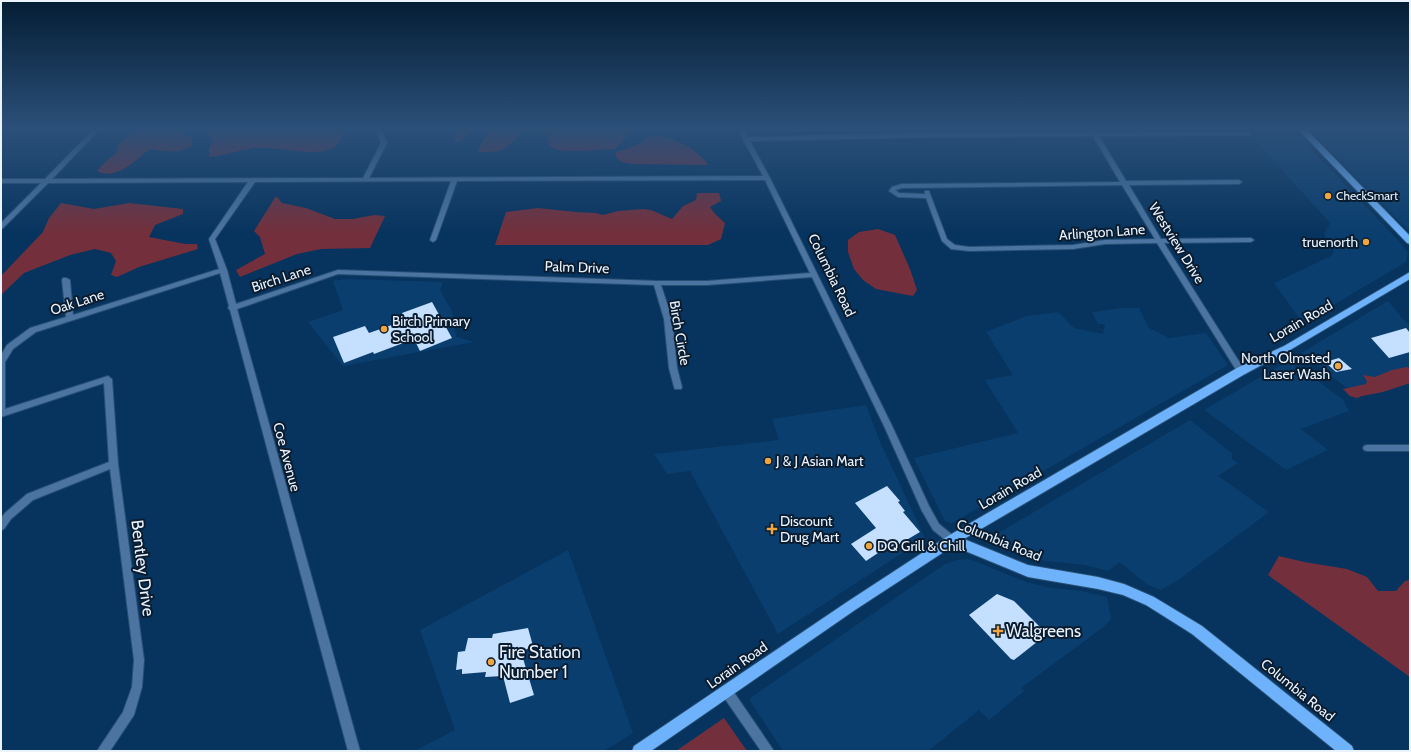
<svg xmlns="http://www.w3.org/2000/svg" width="1411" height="752" font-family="Cabin,sans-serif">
	<rect width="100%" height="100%" fill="#07345e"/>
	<!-- built -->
	<g fill="#0a3e6e">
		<polygon points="1243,128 1291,128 1399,241 1408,253 1406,262 1303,323 1274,283 1331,256 1334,251 1324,234 1330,223 1253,138 1256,138 1247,128"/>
		<polygon points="1309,128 1410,128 1410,232 1384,206"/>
		<polygon points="347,279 443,282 440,290 453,313 452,322 457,337 474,342 343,366 308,322 343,310 333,281"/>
		<polygon points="1388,301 1410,327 1410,381 1352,392 1301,353"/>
		<polygon points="1122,308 1139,308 1149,328 1169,338 1206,333 1228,365 954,522 951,523 945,521 914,458 1018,433 985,380 1013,375 986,332 1026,316 1058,312 1074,328 1103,334 1105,324 1098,324 1092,312"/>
		<polygon points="1288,361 1314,378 1343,400 1349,411 1301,429 1328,450 1286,470 1204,410"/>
		<polygon points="866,405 881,444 925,538 778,634 690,471 667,474 654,454 779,440 772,419"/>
		<polygon points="1190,420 1232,453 1232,459 1238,463 1218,476 1269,512 1178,580 1161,590 1148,585 1119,562 1109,571 1085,565 1046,561 1015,553 996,543 995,535"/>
		<polygon points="568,550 633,733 604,751 414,751 455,730 420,630"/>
		<polygon points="968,559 977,562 1026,582 1051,588 1082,591 1107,597 1111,619 1102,628 1021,688 1024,691 989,720 979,710 928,751 783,751 749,699 945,564 957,560"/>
	</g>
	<!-- green -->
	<g fill="#73303c">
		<path d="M137 128H192L183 134 192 139V145C178 155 166 151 150 149 135 160 117 181 97 171L103 164 117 152 118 144Z"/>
		<path d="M207 128H341L343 135C340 142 336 148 328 150 305 156 278 146 254 148 238 150 224 156 209 157V148L213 142 210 136 206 131Z"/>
		<path d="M456 128H670H641L634 130 615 149C600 149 562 155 551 147 547 144 548 139 548 135L540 132 523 131C503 151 507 152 478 152L481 143 487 134 479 128C467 132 464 141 455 143Z"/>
		<path d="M659 136C677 140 698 149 708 165L634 164 622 162 616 157V152C626 149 640 146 647 137Z"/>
		<polygon points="697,193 719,193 721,201 710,207 715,214 725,223 721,239 708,245 495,245 506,212 538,208 576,212 596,213 603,215 618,211 643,209 651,210 672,219 683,206 696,200"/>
		<polygon points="276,196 282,203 306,208 335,219 353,219 374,215 385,216 370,248 321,249 297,254 240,277 236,270 265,254 260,237 254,231"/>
		<polygon points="61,203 94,209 129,203 183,209 183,214 155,225 149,237 185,244 197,244 198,249 139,267 117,277 111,275 116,261 111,253 95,249 70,255 24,273 1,295 1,276 43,232 49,218"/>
		<polygon points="878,229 895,235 910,269 917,290 913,296 876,289 863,280 854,269 848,252 848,240 859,232"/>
		<polygon points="1407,367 1410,368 1410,383 1383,392 1362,396 1357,398 1350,396 1343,389 1366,384 1367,381 1363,375 1375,377 1392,370"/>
		<polygon points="1279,556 1304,562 1347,569 1367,577 1378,591 1396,591 1405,581 1410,580 1410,677 1268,575"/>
		<polygon points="724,718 747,751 676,751"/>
	</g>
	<!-- building -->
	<g fill="#c4dfff">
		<polygon points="432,302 452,338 420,351 414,339 374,354 373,352 344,363 333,337 365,326 369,333 406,320 402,313"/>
		<polygon points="1406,328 1410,333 1410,352 1389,358 1371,338"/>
		<polygon points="1339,358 1352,369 1336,372 1325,362"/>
		<polygon points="887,486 900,501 898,502 905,511 903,512 920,532 893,548 890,545 866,561 851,544 876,528 855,503"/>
		<polygon points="997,594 1014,601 1047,634 1014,660 1011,659 969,615"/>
		<polygon points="528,628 533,646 525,650 522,655 534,695 510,703 503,676 485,677 486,672 462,674 462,669 456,670 458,652 465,651 468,638 492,638 493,634"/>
	</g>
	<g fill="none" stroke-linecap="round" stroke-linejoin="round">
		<defs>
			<g id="minor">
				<path d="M95 128H101L52 179 363 178 381 143 375 128H381L387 143 369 178 763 176 737 128H743L748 137 933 133H1091L1088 128H1094L1097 133 1248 132 1251 134 1250 135 1099 136 1126 181 1239 180 1242 182 1239 184 1129 185 1161 239 1251 238 1254 240 1251 242 1164 243 1245 371 1244 373H1238L1157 243 1105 244 1073 249 969 251 951 249 942 241 926 198 898 197 889 191 892 187 902 184 1120 182 1093 136 933 137 750 141 770 178 893 428 929 506 939 524 955 537 957 540 955 543 952 544 949 543 933 530 922 511 885 428 812 277 707 285H661L672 319 677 368 682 387 681 389H675L674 387 669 368 664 319 654 285 338 274 237 309 360 751H348L230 310 228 308 229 306 220 273 36 332 13 349 5 362V409L108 376 112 379 118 464 144 660 142 687 134 715 110 751H97L123 712 132 687 134 660 110 469 33 500 11 519 4 529 1 530V518L5 513 27 494 109 462 104 383 1 417V355L7 345 30 328 66 317 62 280 63 278H66L70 280 73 315 219 269 209 239 248 182 48 183 3 228 1 229V223L41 183H1V179H45ZM765 180 810 273 707 281H657L338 270 236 304 227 270 215 239 255 182 451 181 430 240 433 242 436 240 457 181ZM1122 185 1155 239 1105 240 1073 245 969 247 955 245 947 239 929 191H925V194L899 193 895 190 902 188Z"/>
				<polygon points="1367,445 1410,445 1410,451 1367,451 1364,450 1363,448 1364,446"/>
				<polygon points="727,687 731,688 774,751 761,751 723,696 722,692 723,688"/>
			</g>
			<g id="major">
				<polygon points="1297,128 1305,128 1410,236 1410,244 1407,243"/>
				<polygon points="1410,272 1410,279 1290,350 1245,374 964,539 1028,565 1098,577 1124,584 1154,597 1202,626 1352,746 1354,751 1336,751 1192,634 1146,605 1123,595 1098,589 1028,577 953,546 855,610 651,751 632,751 634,746 847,602 948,536 1237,368 1284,346"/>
			</g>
		</defs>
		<!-- minor casing -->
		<use href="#minor" stroke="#274f74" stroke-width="2"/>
		<!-- major casing -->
		<use href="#major" stroke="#274f74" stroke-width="2"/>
		<!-- minor -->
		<use href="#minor" fill="#4b74a1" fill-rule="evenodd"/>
		<!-- major -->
		<use href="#major" fill="#6eb2fb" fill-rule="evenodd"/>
	</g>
	<!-- sky -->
	<linearGradient id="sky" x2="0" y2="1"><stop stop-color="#041d34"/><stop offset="0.55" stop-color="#2b5079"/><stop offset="1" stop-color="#2b5079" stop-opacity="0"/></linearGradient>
	<rect width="1411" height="233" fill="url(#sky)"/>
	<!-- markers -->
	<g fill="#f0a63f" stroke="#0a1c2f" stroke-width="1.5">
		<circle cx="1328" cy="196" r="4"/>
		<circle cx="1366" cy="242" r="4"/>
		<circle cx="384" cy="329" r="4"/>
		<circle cx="1338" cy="366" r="4"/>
		<circle cx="768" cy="461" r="4"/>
		<path d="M770 523h4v4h4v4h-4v4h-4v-4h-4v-4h4z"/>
		<circle cx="869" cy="546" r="4"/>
		<path d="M996 625h4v4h4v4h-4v4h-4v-4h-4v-4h4z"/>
		<circle cx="491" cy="662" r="4"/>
	</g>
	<g text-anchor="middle" stroke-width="4" stroke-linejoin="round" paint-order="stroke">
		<!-- far-poi labels -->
		<g font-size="12" fill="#eaf3fe" stroke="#0a1c2f" text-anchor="start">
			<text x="1336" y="200">CheckSmart</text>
		</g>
		<!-- street labels -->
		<g font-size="14" fill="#eaf3fe" stroke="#0a1c2f">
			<text transform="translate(1102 232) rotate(-4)" y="5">Arlington Lane</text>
			<text transform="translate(1177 243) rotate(58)" y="5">Westview Drive</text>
			<text transform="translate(577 267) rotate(2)" y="5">Palm Drive</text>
			<text transform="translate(832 275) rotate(64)" y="5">Columbia Road</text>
			<text transform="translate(281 278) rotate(-18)" y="5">Birch Lane</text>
			<text transform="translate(77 302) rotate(-18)" y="5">Oak Lane</text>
			<text transform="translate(1301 321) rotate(-30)" y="5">Lorain Road</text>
			<text transform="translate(680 333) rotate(80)" y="5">Birch Circle</text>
			<text transform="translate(287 457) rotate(75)" y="5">Coe Avenue</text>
			<text transform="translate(1010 488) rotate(-30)" y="5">Lorain Road</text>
			<text transform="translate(999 540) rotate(22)" y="5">Columbia Road</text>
			<text transform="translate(737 665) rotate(-35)" y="5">Lorain Road</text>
			<text transform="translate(1298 690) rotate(39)" y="5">Columbia Road</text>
		</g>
		<!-- poi labels -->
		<g font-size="14" fill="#eaf3fe" stroke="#0a1c2f" text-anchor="start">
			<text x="1358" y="247" text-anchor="end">truenorth</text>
			<text x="392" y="326">Birch Primary<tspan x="392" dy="16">School</tspan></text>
			<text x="1330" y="363" text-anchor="end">North Olmsted<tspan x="1330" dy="16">Laser Wash</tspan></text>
			<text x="776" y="466">J &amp; J Asian Mart</text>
			<text x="780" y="526">Discount<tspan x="780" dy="16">Drug Mart</tspan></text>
			<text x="877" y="551">DQ Grill &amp; Chill</text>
		</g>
		<!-- near-street labels -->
		<g font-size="17" fill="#eaf3fe" stroke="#0a1c2f">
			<text transform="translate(143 568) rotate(83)" y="6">Bentley Drive</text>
		</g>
		<!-- near-poi labels -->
		<g font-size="17" fill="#eaf3fe" stroke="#0a1c2f" text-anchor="start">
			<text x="1006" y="637">Walgreens</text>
			<text x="499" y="658">Fire Station<tspan x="499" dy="20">Number 1</tspan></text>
		</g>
	</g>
	<!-- border -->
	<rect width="1411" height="752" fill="none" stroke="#eaf3fe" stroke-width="4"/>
</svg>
